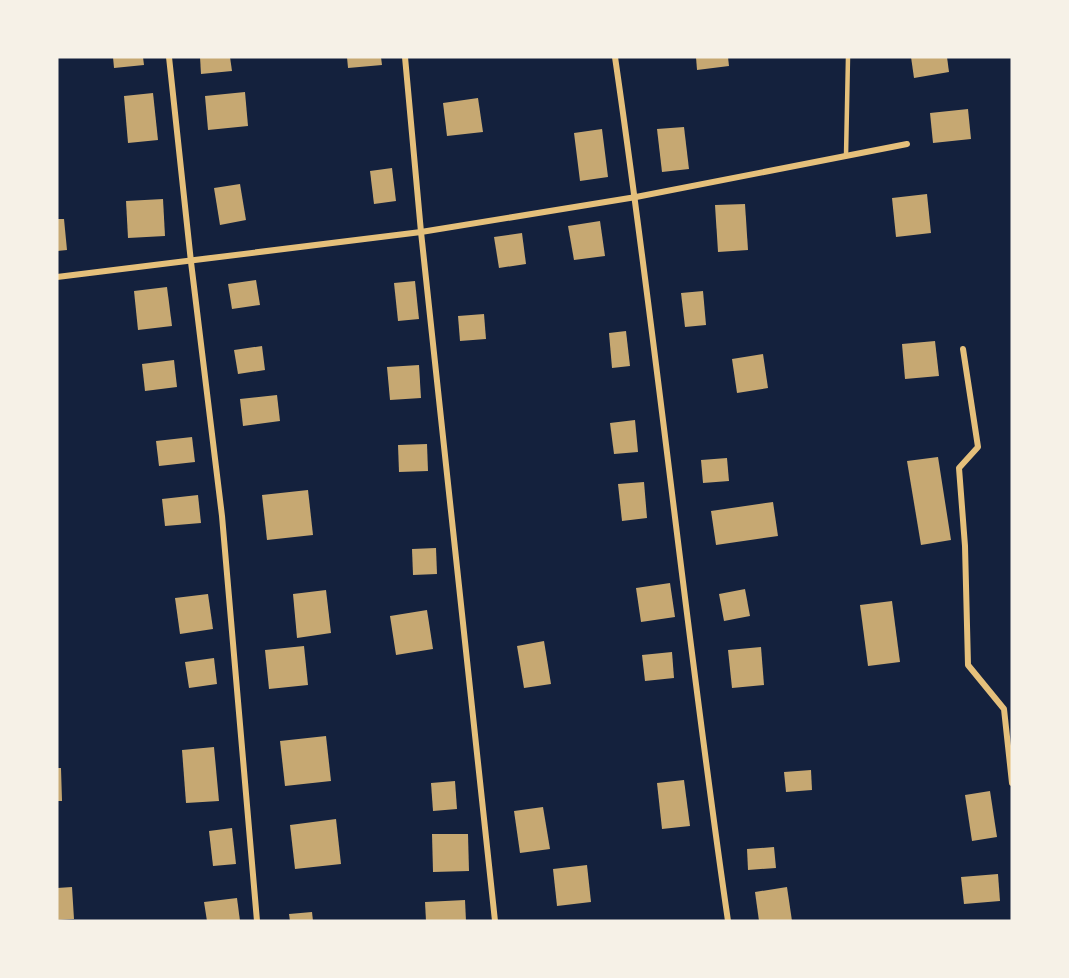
<svg xmlns="http://www.w3.org/2000/svg" width="1069" height="978" font-family="Merriweather,serif">
	<rect width="100%" height="100%" fill="#14213d"/>
	<!-- building -->
	<g fill="#c6a872">
		<polygon points="113,57 143,57 144,65 114,68"/>
		<polygon points="200,57 230,57 232,71 201,74"/>
		<polygon points="347,57 381,57 382,65 348,68"/>
		<polygon points="696,57 728,57 729,66 697,70"/>
		<polygon points="911,57 947,57 949,72 914,78"/>
		<polygon points="245,92 248,126 208,130 205,96"/>
		<polygon points="153,93 158,140 128,143 124,96"/>
		<polygon points="478,98 483,132 447,136 443,103"/>
		<polygon points="968,109 971,139 933,143 930,113"/>
		<polygon points="684,127 689,169 662,172 657,129"/>
		<polygon points="602,129 608,177 580,181 574,133"/>
		<polygon points="392,168 396,201 374,204 370,171"/>
		<polygon points="240,184 246,220 220,225 214,188"/>
		<polygon points="927,194 931,233 896,237 892,198"/>
		<polygon points="163,199 165,236 128,238 126,201"/>
		<polygon points="745,204 748,250 718,252 715,205"/>
		<polygon points="57,219 64,219 67,250 57,251"/>
		<polygon points="600,221 605,256 574,260 568,226"/>
		<polygon points="522,233 526,264 499,268 494,237"/>
		<polygon points="256,280 260,305 232,309 228,284"/>
		<polygon points="415,281 419,319 398,321 394,283"/>
		<polygon points="167,287 172,326 138,330 134,291"/>
		<polygon points="703,291 706,325 685,327 681,293"/>
		<polygon points="484,314 486,339 460,341 458,316"/>
		<polygon points="626,331 630,366 612,368 609,333"/>
		<polygon points="935,341 939,376 905,379 902,344"/>
		<polygon points="262,346 265,370 238,374 234,350"/>
		<polygon points="763,354 768,388 737,393 732,359"/>
		<polygon points="174,360 177,387 145,391 142,364"/>
		<polygon points="419,365 421,398 390,400 387,367"/>
		<polygon points="277,395 280,421 243,426 240,399"/>
		<polygon points="635,420 638,452 614,454 610,423"/>
		<polygon points="192,437 195,462 159,466 156,441"/>
		<polygon points="427,444 428,471 399,472 398,445"/>
		<polygon points="938,457 951,540 921,545 907,461"/>
		<polygon points="727,458 729,481 703,483 701,460"/>
		<polygon points="644,482 647,518 622,521 618,484"/>
		<polygon points="308,490 313,535 267,540 262,495"/>
		<polygon points="198,495 201,523 165,526 162,499"/>
		<polygon points="773,502 778,536 716,545 711,511"/>
		<polygon points="436,548 437,574 413,575 412,549"/>
		<polygon points="670,583 675,617 641,622 636,588"/>
		<polygon points="745,589 750,616 724,621 719,594"/>
		<polygon points="326,590 331,633 297,638 293,594"/>
		<polygon points="208,594 213,629 180,634 175,598"/>
		<polygon points="892,601 900,662 868,666 860,605"/>
		<polygon points="427,610 433,649 396,655 390,616"/>
		<polygon points="544,641 551,684 524,688 517,646"/>
		<polygon points="304,646 308,685 269,689 265,650"/>
		<polygon points="761,647 764,685 732,688 728,650"/>
		<polygon points="672,652 674,678 645,681 642,655"/>
		<polygon points="214,658 217,684 189,688 185,662"/>
		<polygon points="326,736 331,781 285,786 280,741"/>
		<polygon points="214,747 219,801 186,803 182,750"/>
		<polygon points="57,768 61,768 62,801 57,801"/>
		<polygon points="811,770 812,790 786,792 784,772"/>
		<polygon points="684,780 690,826 662,829 657,783"/>
		<polygon points="455,781 457,809 433,811 431,783"/>
		<polygon points="990,791 997,837 972,841 965,795"/>
		<polygon points="543,807 550,849 520,853 514,811"/>
		<polygon points="336,819 341,864 295,869 290,825"/>
		<polygon points="232,828 236,864 213,866 209,831"/>
		<polygon points="432,834 468,834 469,871 433,872"/>
		<polygon points="774,847 776,868 748,870 747,849"/>
		<polygon points="587,865 591,902 557,906 553,869"/>
		<polygon points="998,874 1000,901 964,904 961,877"/>
		<polygon points="72,887 74,919 57,920 57,888"/>
		<polygon points="787,887 792,921 759,921 755,892"/>
		<polygon points="237,898 240,921 207,921 204,902"/>
		<polygon points="465,900 466,921 426,921 425,902"/>
		<polygon points="312,912 313,921 290,921 289,914"/>
	</g>
	<g fill="none" stroke-linecap="round" stroke-linejoin="round">
		<!-- service -->
		<polyline stroke="#e5c07b" stroke-width="4.5" points="846,156 848,57"/>
		<!-- minor -->
		<g stroke="#e5c07b" stroke-width="6">
			<polyline points="169,57 191,262 222,516 257,921"/>
			<polyline points="405,57 421,232 495,921"/>
			<path d="M615 57C657 344 686 634 728 921"/>
			<polyline points="57,277 421,232 636,197 907,144"/>
			<polyline points="963,349 978,447 959,468 965,546 968,665 1004,709 1012,783"/>
		</g>
	</g>
	<!-- border -->
	<rect width="1069" height="978" fill="none" stroke="#f6f1e7" stroke-width="117"/>
</svg>
